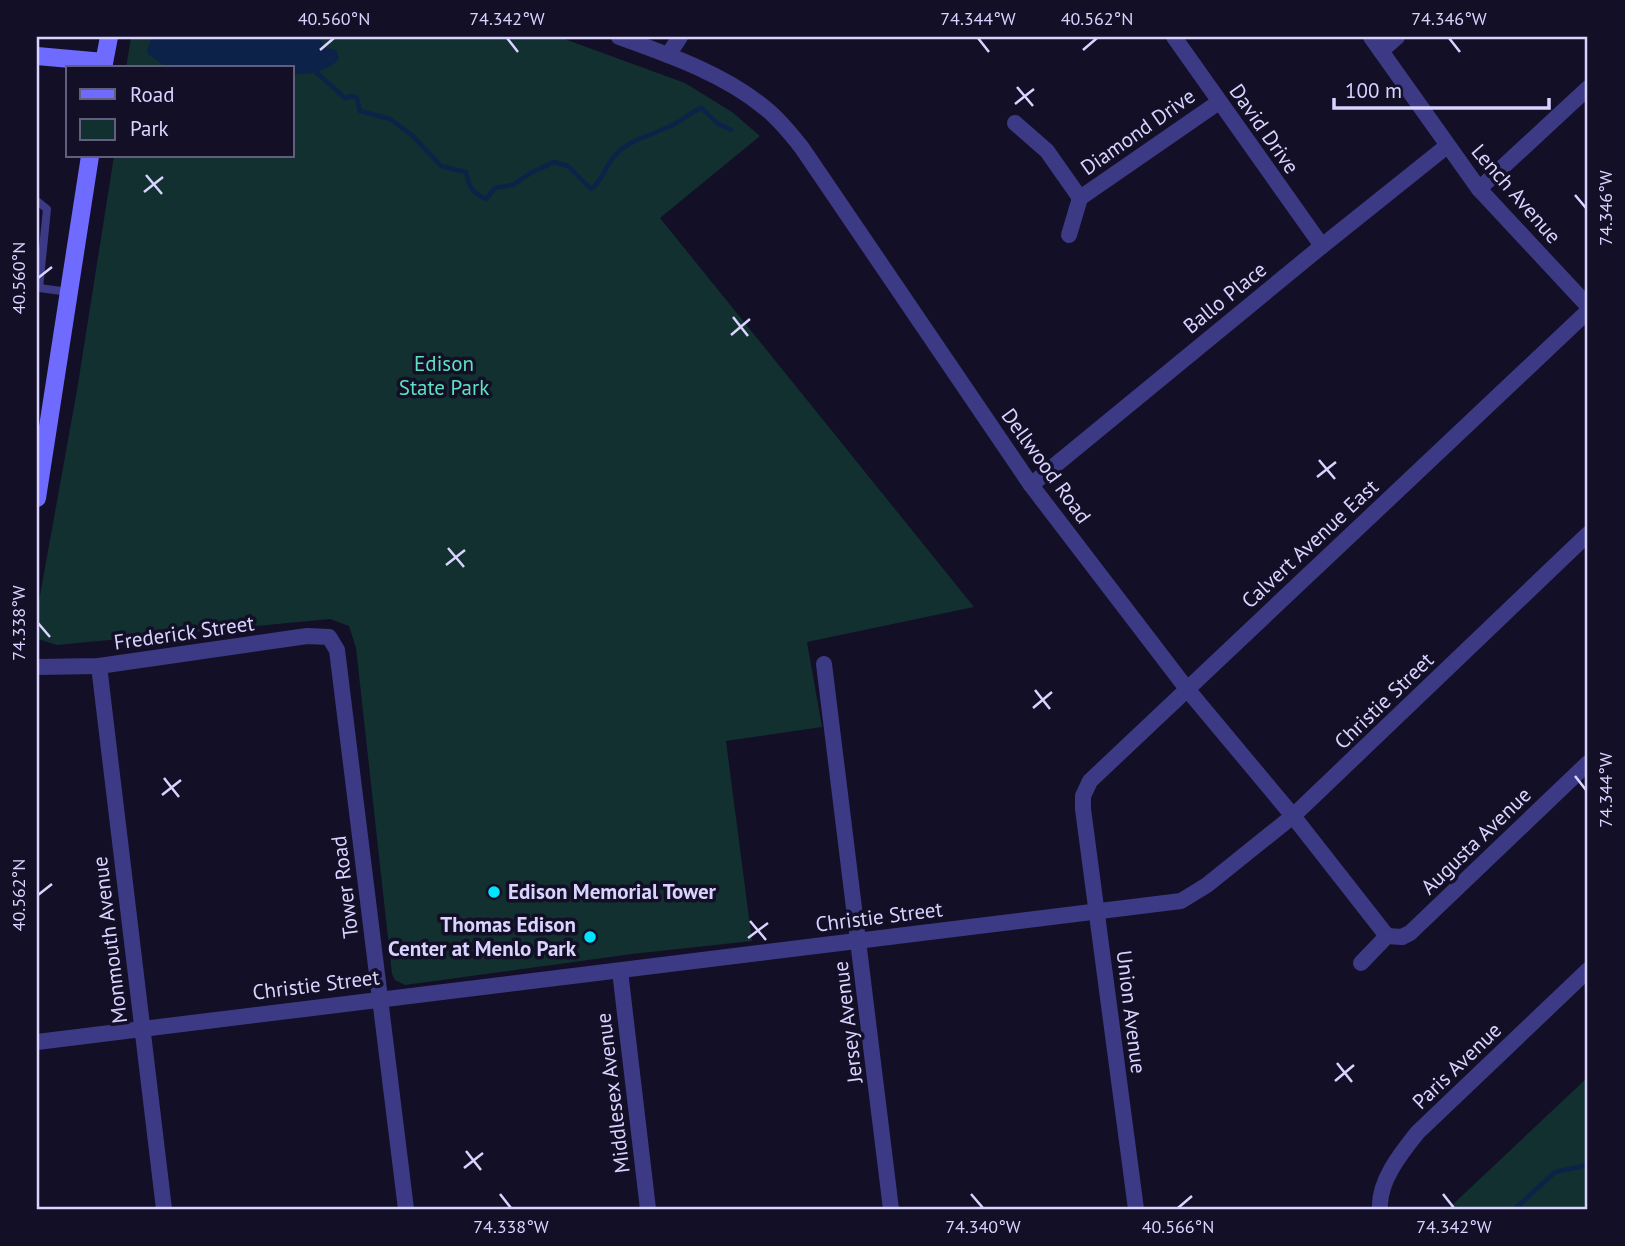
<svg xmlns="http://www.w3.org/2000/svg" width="1625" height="1246" font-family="'PT Sans',sans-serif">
	<rect width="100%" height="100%" fill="#130f26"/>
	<!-- green -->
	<g fill="#12302f">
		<polygon points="131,37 559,37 685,83 732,112 760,136 660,218 974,607 807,642 822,727 726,741 752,941 632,954 405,985 395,980 392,974 356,648 349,626 330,619 57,645 38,639 37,612 77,390 114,156 292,156 292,68 126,68"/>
		<polygon points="1588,1077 1588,1209 1448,1209"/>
	</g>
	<!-- water -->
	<path fill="#0c2248" d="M152 37H319L326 48 336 50 339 58C330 72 308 75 292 74V68H216L199 65 190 68H167L148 54 147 50Z"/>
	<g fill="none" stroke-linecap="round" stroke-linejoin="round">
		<!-- stream -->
		<g stroke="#0c2248" stroke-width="4.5">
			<path d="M316 72 345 98 352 96 357 98 360 111 390 119 413 136 441 166 466 172C469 187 472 193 486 199L495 188 513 185 529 174 554 162 568 166 591 189C604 180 606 163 617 153 635 136 663 133 683 119 690 114 693 111 702 108L717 123 731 130"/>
			<polyline points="1515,1209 1555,1172 1588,1165"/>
		</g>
		<!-- lane -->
		<g stroke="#3d3a85" stroke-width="8">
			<polyline points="37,201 47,209 39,288"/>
			<polyline points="37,289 39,288 69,292"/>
		</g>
		<!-- street -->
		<g stroke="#3d3a85" stroke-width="16">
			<path d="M619 37C669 55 724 74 765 108 779 119 791 134 802 148L1031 485 1187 689 1293 816 1387 936"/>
			<polyline points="1174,37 1322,246"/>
			<polyline points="1371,37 1479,189 1588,306"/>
			<polyline points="1381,51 1397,37"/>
			<polyline points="668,55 680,37"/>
			<polyline points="1015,123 1047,151 1080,198"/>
			<polyline points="1479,189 1588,88"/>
			<polyline points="1069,235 1080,198 1219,102"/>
			<polyline points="1031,485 1322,246 1447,146"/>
			<polyline points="824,664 891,1209"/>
			<polyline points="99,666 164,1209"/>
			<polyline points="37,667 99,666 307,636 329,637 337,650 406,1209"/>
			<polyline points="1387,936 1402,937 1410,933 1588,763"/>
			<polyline points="1361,963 1387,936"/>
			<polyline points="620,971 648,1209"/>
			<polyline points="37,1042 1181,901 1207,885 1293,816 1588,534"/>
			<polyline points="1136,1209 1083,809 1083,796 1090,781 1588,311"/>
			<path d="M1380 1209C1378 1181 1402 1152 1418 1132L1588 970"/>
		</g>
		<!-- secondary -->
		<g stroke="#6f6bff" stroke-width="18">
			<polyline points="37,56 104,62"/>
			<polyline points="103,68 109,37"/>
			<polyline points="37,498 90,156"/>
		</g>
	</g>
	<!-- ticks -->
	<path fill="none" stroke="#d9d4ff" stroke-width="2.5" d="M507 38 518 52M978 38 989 52M1449 38 1460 52M320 50 334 38M1083 50 1097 38M1017 87 1033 106M1015 104 1034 89M146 175 162 194M144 192 163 177M1575 195 1586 208M38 278 52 267M733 317 748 336M731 335 750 319M1319 460 1335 479M1317 477 1336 462M448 548 464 567M446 565 465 550M38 623 50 637M1035 690 1050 709M1033 708 1052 692M1575 776 1586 790M164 778 179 797M162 795 181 780M38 895 52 884M750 921 766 940M748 938 768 923M1337 1063 1352 1082M1335 1081 1354 1065M466 1151 481 1170M464 1168 483 1153M500 1194 511 1208M971 1194 983 1208M1443 1194 1454 1208M1178 1208 1192 1196"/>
	<!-- markers -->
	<g fill="#00e5ff" stroke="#130f26" stroke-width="2.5">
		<circle cx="494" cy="892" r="7"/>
		<circle cx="590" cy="937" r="7"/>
	</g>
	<g text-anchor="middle" stroke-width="7" stroke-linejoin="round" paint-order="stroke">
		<!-- street labels -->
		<g font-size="21" fill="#d9d4ff" stroke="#130f26">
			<text transform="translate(1264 129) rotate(55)" y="7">David Drive</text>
			<text transform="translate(1138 132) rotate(-35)" y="7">Diamond Drive</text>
			<text transform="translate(1516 194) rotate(49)" y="7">Lench Avenue</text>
			<text transform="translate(1225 298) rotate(-39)" y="7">Ballo Place</text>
			<text transform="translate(1046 466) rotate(54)" y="7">Dellwood Road</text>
			<text transform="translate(1310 544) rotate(-43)" y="7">Calvert Avenue East</text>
			<text transform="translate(184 633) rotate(-8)" y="7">Frederick Street</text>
			<text transform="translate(1384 701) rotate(-44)" y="7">Christie Street</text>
			<text transform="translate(1476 841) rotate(-44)" y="7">Augusta Avenue</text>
			<text transform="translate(345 887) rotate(-97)" y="7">Tower Road</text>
			<text transform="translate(879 917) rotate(-7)" y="7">Christie Street</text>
			<text transform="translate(110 940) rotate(-97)" y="7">Monmouth Avenue</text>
			<text transform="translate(316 985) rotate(-7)" y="7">Christie Street</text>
			<text transform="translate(1131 1012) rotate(83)" y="7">Union Avenue</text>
			<text transform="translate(848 1022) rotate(-97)" y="7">Jersey Avenue</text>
			<text transform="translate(1457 1066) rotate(-44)" y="7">Paris Avenue</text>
			<text transform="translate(613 1093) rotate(-97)" y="7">Middlesex Avenue</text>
		</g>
		<!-- park labels -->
		<g font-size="21" fill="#5fe0c0" stroke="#130f26">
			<text x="444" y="371">Edison<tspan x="444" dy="24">State Park</tspan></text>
		</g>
		<!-- poi labels -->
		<g font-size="21" font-weight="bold" fill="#d9d4ff" stroke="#130f26" text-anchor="start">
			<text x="508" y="899">Edison Memorial Tower</text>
			<text x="576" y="932" text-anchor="end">Thomas Edison<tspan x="576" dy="24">Center at Menlo Park</tspan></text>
		</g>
	</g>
	<!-- border -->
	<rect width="1625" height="1246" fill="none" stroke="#130f26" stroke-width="77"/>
	<!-- legend -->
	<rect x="66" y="66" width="228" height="91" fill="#130f26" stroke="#625e7d" stroke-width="2"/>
	<rect x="80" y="89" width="35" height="10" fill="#6f6bff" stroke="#625e7d" stroke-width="2"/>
	<text x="130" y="102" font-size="21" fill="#d9d4ff">Road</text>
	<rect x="80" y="119" width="35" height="21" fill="#12302f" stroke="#625e7d" stroke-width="2"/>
	<text x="130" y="136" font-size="21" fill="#d9d4ff">Park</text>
	<!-- scale -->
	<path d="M1334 98v10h215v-10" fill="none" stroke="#d9d4ff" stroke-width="3.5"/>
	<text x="1345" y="98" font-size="21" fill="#d9d4ff" stroke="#130f26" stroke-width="5" paint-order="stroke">100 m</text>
	<rect x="38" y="38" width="1548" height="1170" fill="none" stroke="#d9d4ff" stroke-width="2.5"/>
	<g font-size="18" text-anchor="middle" fill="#d9d4ff">
		<text x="334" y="25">40.560°N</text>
		<text x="507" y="25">74.342°W</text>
		<text x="978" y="25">74.344°W</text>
		<text x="1097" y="25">40.562°N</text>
		<text x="1449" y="25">74.346°W</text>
		<text transform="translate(1606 208) rotate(-90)" y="6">74.346°W</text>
		<text transform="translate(19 278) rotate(-90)" y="6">40.560°N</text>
		<text transform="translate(19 623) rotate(-90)" y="6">74.338°W</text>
		<text transform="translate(1606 790) rotate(-90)" y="6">74.344°W</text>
		<text transform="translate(19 895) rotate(-90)" y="6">40.562°N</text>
		<text x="511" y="1233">74.338°W</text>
		<text x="983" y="1233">74.340°W</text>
		<text x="1178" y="1233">40.566°N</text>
		<text x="1454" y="1233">74.342°W</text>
	</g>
</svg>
